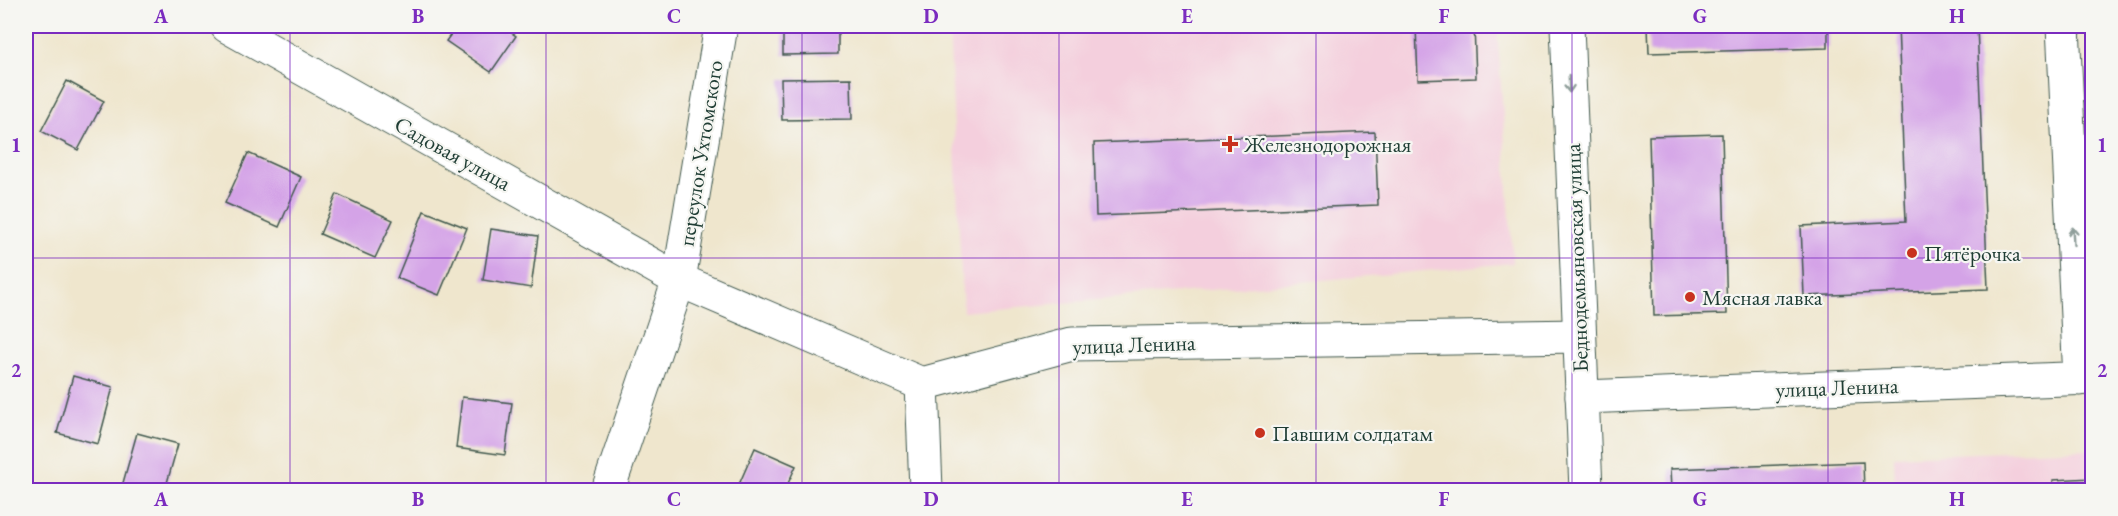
<svg xmlns="http://www.w3.org/2000/svg" width="2118" height="516" font-family="'EB Garamond',serif">
	<rect width="100%" height="100%" fill="#f6f6f2"/>
	<filter id="ink" filterUnits="userSpaceOnUse"><feTurbulence type="fractalNoise" baseFrequency=".0167" numOctaves="2"/><feDisplacementMap in="SourceGraphic" scale="12" xChannelSelector="R" yChannelSelector="G"/><feConvolveMatrix kernelMatrix="1 2 1 2 8 2 1 2 1" color-interpolation-filters="sRGB"/></filter>
	<filter id="wash" filterUnits="userSpaceOnUse"><feTurbulence type="fractalNoise" baseFrequency=".008" numOctaves="4" result="noise"/><feDisplacementMap in="SourceGraphic" scale="24" xChannelSelector="R" yChannelSelector="G"/><feGaussianBlur stdDeviation="1.35" result="paint"/><feColorMatrix in="noise" values="0 0 0 0 0 0 0 0 0 0 0 0 0 0 0 0 0 1.4 0 .05"/><feComposite in="paint" operator="in"/></filter>
	<g filter="url(#wash)">
		<rect width="100%" height="100%" fill="#efe6cd"/>
		<!-- built -->
		<g fill="#f4cfdd">
			<polygon points="949,26 1497,26 1513,263 963,312"/>
			<polygon points="2092,449 2092,490 1895,490 1894,456"/>
		</g>
		<g id="blocks">
			<!-- building -->
			<g fill="#d4a3e7">
				<polygon points="457,26 501,26 516,36 491,72 446,41"/>
				<polygon points="783,26 838,26 838,54 783,55"/>
				<polygon points="1416,26 1474,26 1476,78 1418,80"/>
				<polygon points="1648,26 1828,26 1828,48 1649,53"/>
				<polygon points="1898,26 1977,26 1988,289 1804,296 1801,226 1906,221"/>
				<polygon points="851,78 852,119 782,120 781,79"/>
				<polygon points="67,81 104,101 78,150 41,131"/>
				<polygon points="1375,132 1378,205 1096,216 1094,143"/>
				<polygon points="1722,134 1727,314 1654,316 1649,136"/>
				<polygon points="248,153 301,177 279,227 225,203"/>
				<polygon points="337,194 393,220 375,258 320,234"/>
				<polygon points="424,211 467,228 439,295 397,278"/>
				<polygon points="491,229 538,236 531,288 483,280"/>
				<polygon points="73,376 113,387 98,444 57,433"/>
				<polygon points="462,397 512,403 505,455 456,448"/>
				<polygon points="137,433 178,444 165,490 121,490"/>
				<polygon points="755,448 796,466 785,490 737,489"/>
				<polygon points="1863,462 1864,490 1671,490 1670,469"/>
				<polygon points="2092,478 2092,490 2053,490 2053,480"/>
			</g>
		</g>
	</g>
	<g filter="url(#ink)">
		<use href="#blocks" fill-opacity="0" stroke="#3e564b" stroke-width="1.5"/>
		<g fill="none" stroke-linecap="round" stroke-linejoin="round">
			<defs>
				<g id="street">
					<polyline points="227,26 679,280 922,384 1072,344 1579,336"/>
					<polyline points="922,384 926,490"/>
					<polyline points="608,490 679,280 721,26"/>
				</g>
				<g id="secondary">
					<polyline points="1567,26 1586,490"/>
					<polyline points="2063,26 2080,379"/>
					<polyline points="1582,397 2092,378"/>
				</g>
			</defs>
			<!-- street casing -->
			<use href="#street" stroke="#3e564b" stroke-width="35"/>
			<!-- secondary casing -->
			<use href="#secondary" stroke="#3e564b" stroke-width="35"/>
			<!-- street -->
			<use href="#street" stroke="#fff" stroke-width="33"/>
			<!-- secondary -->
			<use href="#secondary" stroke="#fff" stroke-width="33"/>
		</g>
		<!-- one-way arrows -->
		<defs><path id="oneway-shaft" d="M-6 0H5M1.5-3L5.5 0L1.5 3" fill="none" stroke-width="1.6" stroke-linecap="round" stroke-linejoin="round" transform="scale(1.5)"/></defs>
		<g stroke="#8f9e9a">
			<use href="#oneway-shaft" transform="translate(1569 84) rotate(88)"/>
			<use href="#oneway-shaft" transform="translate(2073 236) rotate(-93)"/>
		</g>
	</g>
	<!-- grid -->
	<path fill="none" stroke="#7b2cbf" stroke-width="1.5" stroke-opacity="0.55" d="M290 26V490M546 26V490M802 26V490M1059 26V490M1316 26V490M1572 26V490M1828 26V490M26 258H2092"/>
	<!-- markers -->
	<g fill="#c8321e" stroke="#f6f6f2" stroke-width="2">
		<path d="M1227 135h6v6h6v6h-6v6h-6v-6h-6v-6h6z"/>
		<circle cx="1912" cy="253" r="6"/>
		<circle cx="1690" cy="297" r="6"/>
		<circle cx="1260" cy="433" r="6"/>
	</g>
	<g text-anchor="middle" stroke-width="4.5" stroke-linejoin="round" paint-order="stroke">
		<!-- poi labels -->
		<g font-size="22" fill="#1f3d34" stroke="#f6f6f2" text-anchor="start">
			<text x="1244" y="152">Железнодорожная</text>
			<text x="1924" y="261">Пятёрочка</text>
			<text x="1702" y="305">Мясная лавка</text>
			<text x="1272" y="441">Павшим солдатам</text>
		</g>
		<!-- street labels -->
		<g font-size="22" fill="#1f3d34" stroke="#f6f6f2">
			<text transform="translate(453 153) rotate(29)" y="8">Садовая улица</text>
			<text transform="translate(700 153) rotate(-81)" y="8">переулок Ухтомского</text>
			<text transform="translate(1576 258) rotate(-92)" y="8">Беднодемьяновская улица</text>
			<text transform="translate(1134 344) rotate(-2)" y="8">улица Ленина</text>
			<text transform="translate(1837 387) rotate(-2)" y="8">улица Ленина</text>
		</g>
	</g>
	<!-- margin -->
	<rect width="2118" height="516" fill="none" stroke="#f6f6f2" stroke-width="66"/>
	<rect x="33" y="33" width="2052" height="450" fill="none" stroke="#7b2cbf" stroke-width="2"/>
	<g font-size="20" text-anchor="middle" font-weight="bold" fill="#7b2cbf">
		<text x="161" y="23">A</text>
		<text x="418" y="23">B</text>
		<text x="674" y="23">C</text>
		<text x="931" y="23">D</text>
		<text x="1187" y="23">E</text>
		<text x="1444" y="23">F</text>
		<text x="1700" y="23">G</text>
		<text x="1957" y="23">H</text>
		<text x="16" y="152">1</text>
		<text x="2102" y="152">1</text>
		<text x="16" y="377">2</text>
		<text x="2102" y="377">2</text>
		<text x="161" y="506">A</text>
		<text x="418" y="506">B</text>
		<text x="674" y="506">C</text>
		<text x="931" y="506">D</text>
		<text x="1187" y="506">E</text>
		<text x="1444" y="506">F</text>
		<text x="1700" y="506">G</text>
		<text x="1957" y="506">H</text>
	</g>
</svg>
